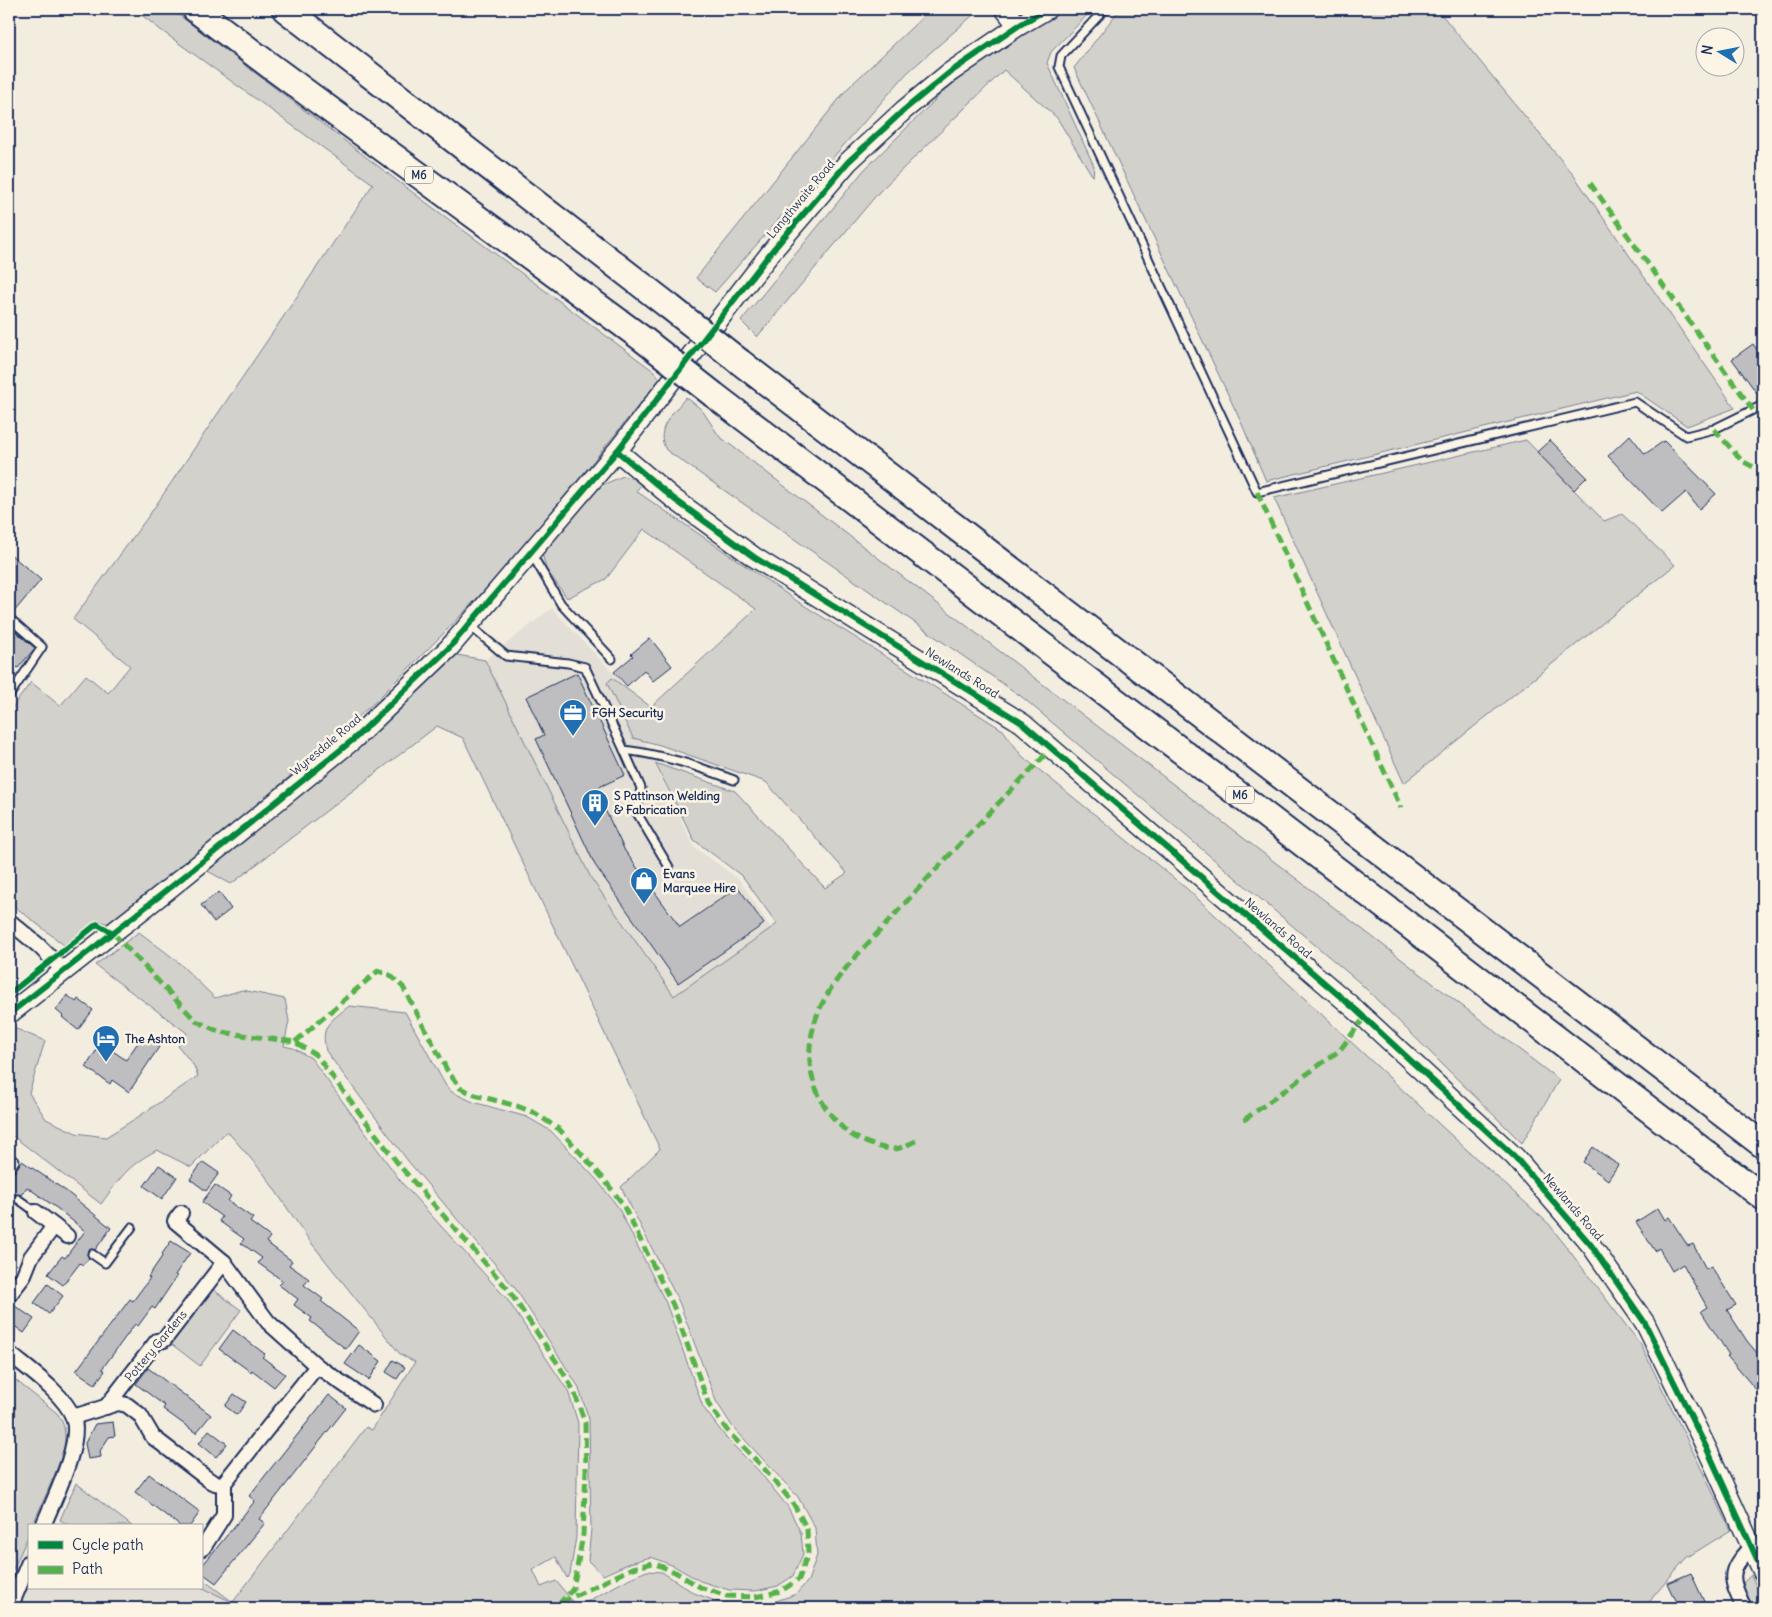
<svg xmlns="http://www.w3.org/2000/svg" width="1772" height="1617" font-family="Delius,sans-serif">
	<rect width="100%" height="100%" fill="#f3ede0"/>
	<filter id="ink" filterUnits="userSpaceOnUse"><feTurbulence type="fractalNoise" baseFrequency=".02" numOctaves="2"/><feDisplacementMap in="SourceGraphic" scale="10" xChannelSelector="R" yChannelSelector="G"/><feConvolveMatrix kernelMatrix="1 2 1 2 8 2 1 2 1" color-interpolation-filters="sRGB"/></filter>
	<g filter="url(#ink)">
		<!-- built -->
		<g fill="#e3dfd6">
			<polygon points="552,608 659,722 642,737 694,847 739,879 789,956 671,1054 485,660"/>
			<polygon points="29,1534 29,1588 201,1587 232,1602 230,1608 9,1608 9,1578"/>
		</g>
		<!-- green -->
		<g fill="#d3d1cc" stroke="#778095">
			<polygon points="134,9 171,9 420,198 655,372 660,379 514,559 447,630 375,702 212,844 109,924 97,920 64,945 9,902 9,712 31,682 60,706 86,675 108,693 130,666 73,619 150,514 373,184 162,31"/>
			<polygon points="931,9 980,9 907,73 715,292 696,278 847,89"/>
			<polygon points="1061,9 1093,9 1051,52 1047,63 1094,166 1093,177 1057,118 1004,70 879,192 757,337 741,321 864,170 942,93 1011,36"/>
			<polygon points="1120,9 1437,9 1575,177 1735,408 1687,426 1636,391 1266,481 1241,422 1074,68"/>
			<path d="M686 397 702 410 719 436 1559 1080 1522 1143 1360 983 1022 697 666 450C654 428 673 414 686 397Z"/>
			<polygon points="1526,440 1604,521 1622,514 1675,565 1404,783 1274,498"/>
			<path d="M623 476 634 479 641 485 636 491 797 601 1003 730 1022 756 1186 888 1467 1150 1549 1224 1641 1345 1731 1530 1686 1558 1653 1597 1646 1608H230L232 1602 201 1587V1578L233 1602 366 1427 372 1430 415 1362 400 1354 309 1240 264 1174 227 1131 191 1167 157 1150C127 1166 121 1177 101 1204L9 1133V1033L14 1028 45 1041 29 1093 46 1119 76 1133 106 1137 138 1117 198 1076 194 1066 178 1046 187 1033 95 965 139 932 176 960 215 998 242 990 285 999 289 1021 284 1046 293 1048 311 1058 402 1183 507 1299 568 1391 578 1423 576 1537 570 1574 567 1578 556 1557 533 1570 541 1587 556 1581 577 1607 630 1578 647 1571 662 1572 694 1593 721 1603 756 1604 776 1601 796 1594 808 1581 817 1555 815 1528 798 1497 732 1426 716 1401 679 1302 621 1187 660 1149 463 738 437 726 231 884 204 869 365 742 457 655 485 660 591 878 674 996 777 924 743 877 694 840 655 763 735 791 825 888 847 873 766 782 660 745 633 738 607 683 612 678 651 707 756 609 644 529 606 579 567 598 546 569 542 553 600 486Z"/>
			<path d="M349 1006 405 1012 446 1086 452 1092 473 1102 527 1117 551 1131 597 1180 618 1207 666 1303 703 1407 727 1439 758 1470 788 1507 801 1533 803 1554 793 1576 778 1586 755 1591 729 1590 700 1581 674 1566 651 1557 630 1563 603 1575 588 1561 591 1529 589 1419 578 1386 515 1288 408 1161 326 1051C320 1025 330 1022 349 1006Z"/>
			<polygon points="211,1288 241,1310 200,1366 170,1343"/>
			<path d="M9 1375 57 1413C74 1435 60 1460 51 1483 45 1497 39 1511 32 1526H29V1534L9 1578Z"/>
			<polygon points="76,1483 132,1526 72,1526 60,1520"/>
			<polygon points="1751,1575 1763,1601 1763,1608 1752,1608 1744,1590 1743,1583"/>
		</g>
		<!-- building -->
		<g fill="#bebec0" stroke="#1b2f5e">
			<polygon points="1753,344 1763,358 1763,400 1762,400 1732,359"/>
			<polygon points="1630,435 1645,454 1664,441 1716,494 1699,509 1686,492 1662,513 1608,456"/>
			<polygon points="1550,440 1587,477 1574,490 1537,452"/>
			<polygon points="9,553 41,580 12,614 9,613"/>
			<polygon points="9,626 35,648 18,668 9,661"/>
			<polygon points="650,638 672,666 653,681 644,670 627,686 614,672 633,656 631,654"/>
			<polygon points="577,673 625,775 595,789 625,851 680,927 738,887 764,924 678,983 595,865 536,739 544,735 526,697"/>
			<polygon points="219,892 231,909 214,922 201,905"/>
			<polygon points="67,995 76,1002 78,999 93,1010 78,1030 62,1017 63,1016 56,1010"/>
			<polygon points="143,1035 159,1047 129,1092 112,1080 110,1084 86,1067 101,1043 126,1060"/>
			<polygon points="1593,1147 1618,1165 1608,1180 1583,1162"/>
			<polygon points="22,1161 66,1191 111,1228 95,1250 92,1249 88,1251 87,1254 89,1258 83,1265 80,1263 63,1285 48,1274 62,1256 65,1258 85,1231 58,1209 27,1187 21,1195 16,1194 13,1196 13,1201 15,1204 9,1213 9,1180"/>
			<polygon points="203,1162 219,1173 206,1191 190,1179"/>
			<polygon points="159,1165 177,1177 162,1199 144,1186"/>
			<polygon points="215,1185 231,1196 228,1201 253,1218 250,1222 270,1237 266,1242 292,1261 289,1265 309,1279 304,1285 323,1299 321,1301 359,1331 346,1349 310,1321 312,1318 294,1305 298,1299 279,1285 283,1281 258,1263 262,1258 241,1243 244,1239 219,1221 222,1217 202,1202"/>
			<polygon points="1658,1208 1665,1220 1669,1217 1688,1246 1693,1244 1706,1269 1711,1266 1736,1305 1727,1310 1747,1341 1763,1360 1763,1398 1727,1356 1729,1355 1701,1311 1707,1307 1683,1264 1672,1271 1659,1248 1655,1251 1636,1222"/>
			<polygon points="171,1241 190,1253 175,1275 177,1276 155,1309 152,1307 138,1326 135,1324 102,1369 105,1371 95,1384 76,1371 130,1299 133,1301 150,1278 148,1277 163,1255 162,1254"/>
			<polygon points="48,1284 63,1296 49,1314 34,1303"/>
			<polygon points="15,1306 34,1319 24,1333 9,1322 9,1316"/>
			<polygon points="233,1330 265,1354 262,1357 285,1374 274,1387 252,1370 251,1372 219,1349"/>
			<polygon points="359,1345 381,1361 369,1380 345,1364"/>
			<polygon points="393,1360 405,1367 397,1379 386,1372"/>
			<polygon points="148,1368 211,1415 196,1433 163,1409 165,1406 136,1384"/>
			<polygon points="234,1394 246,1402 237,1415 225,1406"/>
			<polygon points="329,1395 346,1408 259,1519 265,1523 216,1583 201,1572 201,1567 255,1501 249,1496"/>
			<polygon points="113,1422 115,1436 109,1437 100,1451 101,1457 88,1459 85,1443 95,1424"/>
			<polygon points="209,1430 227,1444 216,1457 199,1443"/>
			<polygon points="149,1474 200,1512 190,1526 180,1526 135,1492"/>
			<polygon points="1691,1573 1696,1584 1707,1608 1680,1608 1674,1596 1673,1596 1667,1583"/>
		</g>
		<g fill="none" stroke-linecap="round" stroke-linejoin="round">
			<defs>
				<g id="lane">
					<polyline points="1105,9 1061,56 1059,67 1257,492 1635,402 1686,436 1714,429 1763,405"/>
					<polyline points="531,553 561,604 612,659"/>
					<polyline points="9,618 42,647 9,696"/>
					<path d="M469 625 506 656 568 663 585 667 624 750C664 755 697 766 734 780"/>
					<polyline points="624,750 641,788 637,813 669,867"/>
					<polyline points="9,1170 15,1161"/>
					<polyline points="18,1199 36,1212"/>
					<polyline points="92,1254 105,1263 132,1227"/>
				</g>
				<g id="street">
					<polyline points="9,921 39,946 64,971"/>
					<polyline points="36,1212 67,1236"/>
					<polyline points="181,1213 175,1221 224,1262 268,1322 317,1366 374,1405"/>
					<polyline points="9,1295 23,1277 31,1257 54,1226"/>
					<path d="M9 1353C29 1370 63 1393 73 1417 83 1442 53 1501 43 1526"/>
					<polyline points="106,1407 157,1341 164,1340 224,1262"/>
					<path d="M73 1417 118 1403 127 1405 140 1415 153 1437 205 1477C211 1482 216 1485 224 1483L317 1366"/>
					<polyline points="203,1548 224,1515 224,1483"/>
					<polyline points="10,1608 29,1562"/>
					<path d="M1744 1608C1730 1578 1727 1572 1751 1547"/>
				</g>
				<g id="secondary">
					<polyline points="1005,9 1018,26"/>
					<polyline points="617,451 674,499 754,557 1022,723 1356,1010 1515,1157 1591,1245 1645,1323 1707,1449 1763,1572"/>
					<polyline points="9,1014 166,891 354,739 449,648 617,451 772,251 848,162 904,110 949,73 1018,26 1047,9"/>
				</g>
				<g id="highway">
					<polyline points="195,9 269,65 644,340"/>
					<polyline points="285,9 670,307"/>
					<polyline points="740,362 1763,1145"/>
					<polyline points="714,395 1234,791 1763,1197"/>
				</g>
			</defs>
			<!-- lane casing -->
			<use href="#lane" stroke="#1b2f5e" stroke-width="11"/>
			<!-- street casing -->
			<use href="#street" stroke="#1b2f5e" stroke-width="18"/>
			<!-- secondary casing -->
			<use href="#secondary" stroke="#1b2f5e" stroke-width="22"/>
			<!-- highway casing -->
			<use href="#highway" stroke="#1b2f5e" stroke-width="29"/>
			<!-- lane -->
			<use href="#lane" stroke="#fcf5e5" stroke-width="7"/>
			<!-- street -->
			<use href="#street" stroke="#fcf5e5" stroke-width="14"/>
			<!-- secondary -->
			<use href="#secondary" stroke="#fcf5e5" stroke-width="19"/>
			<!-- highway -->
			<use href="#highway" stroke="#fcf5e5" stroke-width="25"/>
			<defs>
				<g id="highway-bridge">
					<polyline points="670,307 740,362"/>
					<polyline points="644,340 714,395"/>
				</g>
			</defs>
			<!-- highway-bridge casing -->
			<use href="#highway-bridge" stroke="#1b2f5e" stroke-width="29" stroke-linecap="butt"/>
			<!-- highway-bridge -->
			<use href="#highway-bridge" stroke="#fcf5e5" stroke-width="25"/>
			<!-- quiet -->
			<g stroke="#55b248" stroke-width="5" stroke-dasharray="10 5" stroke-linecap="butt">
				<polyline points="1590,183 1753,410"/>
				<polyline points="9,277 11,279"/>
				<polyline points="1714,429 1742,461 1763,472"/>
				<polyline points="1257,492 1401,808"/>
				<polyline points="113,933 196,1021 220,1032 295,1042 316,1055 399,1165 507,1288 560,1367 574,1391 585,1423 586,1470 583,1535 573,1589 560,1603 541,1607"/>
				<polyline points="295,1042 378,971 390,975 403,987 447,1070 460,1088 475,1095 517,1106 535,1113 560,1130 603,1178 622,1203 673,1305 709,1405 729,1433 761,1465 793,1503 807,1529 808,1553 799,1579 781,1591 755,1597 727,1596 700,1587 675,1572 653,1563 633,1568 560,1603"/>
				<polyline points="1244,1120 1340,1050 1364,1018"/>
				<path d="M916 1141C910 1143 901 1149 895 1149 880 1149 857 1140 846 1131 816 1104 803 1068 813 1029 823 984 866 947 896 913 947 857 999 802 1052 748"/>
			</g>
			<defs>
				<g id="cycleway">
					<polyline points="617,451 674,499 754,557 1022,723 1356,1010 1515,1157 1591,1245 1645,1323 1707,1449 1763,1572"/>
					<polyline points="9,994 97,924 113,933"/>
					<polyline points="9,1014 166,891 354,739 449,648 617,451 772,251 848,162 904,110 949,73 1018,26 1047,9"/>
				</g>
			</defs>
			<!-- cycleway casing -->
			<use href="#cycleway" stroke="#fcf5e5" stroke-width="9"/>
			<!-- cycleway -->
			<use href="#cycleway" stroke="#00873e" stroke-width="6"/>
		</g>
	</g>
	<!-- icons -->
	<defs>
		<symbol id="office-pin" viewBox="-11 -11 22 30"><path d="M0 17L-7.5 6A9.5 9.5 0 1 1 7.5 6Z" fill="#1f6fb2" stroke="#fcf5e5"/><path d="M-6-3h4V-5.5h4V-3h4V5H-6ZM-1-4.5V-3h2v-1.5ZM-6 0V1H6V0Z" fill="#fff"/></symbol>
		<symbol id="building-pin" viewBox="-11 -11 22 30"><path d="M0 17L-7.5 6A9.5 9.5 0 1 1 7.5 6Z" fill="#1f6fb2" stroke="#fcf5e5"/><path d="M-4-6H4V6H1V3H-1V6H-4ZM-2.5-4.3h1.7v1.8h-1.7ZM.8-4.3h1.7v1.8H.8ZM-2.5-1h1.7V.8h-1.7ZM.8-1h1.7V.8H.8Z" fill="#fff"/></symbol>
		<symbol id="shop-pin" viewBox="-11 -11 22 30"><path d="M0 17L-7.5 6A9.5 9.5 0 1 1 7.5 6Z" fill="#1f6fb2" stroke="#fcf5e5"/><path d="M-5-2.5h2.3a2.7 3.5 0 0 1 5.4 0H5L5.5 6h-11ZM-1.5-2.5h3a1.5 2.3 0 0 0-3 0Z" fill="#fff"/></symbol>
		<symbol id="hotel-pin" viewBox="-11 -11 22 30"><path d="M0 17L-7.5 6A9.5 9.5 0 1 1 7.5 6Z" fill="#1f6fb2" stroke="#fcf5e5"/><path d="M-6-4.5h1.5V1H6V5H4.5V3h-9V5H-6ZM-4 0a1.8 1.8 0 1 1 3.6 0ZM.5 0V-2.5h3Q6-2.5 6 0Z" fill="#fff"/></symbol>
	</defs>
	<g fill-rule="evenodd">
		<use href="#office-pin" x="557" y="697" width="32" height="43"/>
		<use href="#building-pin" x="579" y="787" width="32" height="43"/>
		<use href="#shop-pin" x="628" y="865" width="32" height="43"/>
		<use href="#hotel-pin" x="90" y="1023" width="32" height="43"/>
	</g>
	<g text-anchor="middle" stroke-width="5" stroke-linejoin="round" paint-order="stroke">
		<!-- shield labels -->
		<g fill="#fcf5e5" stroke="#5e6a86" stroke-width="1">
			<rect x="405" y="166.5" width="28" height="17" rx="4"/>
			<rect x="1226" y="786.5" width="28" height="17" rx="4"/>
		</g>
		<g font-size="11" font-weight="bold" fill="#1b2f5e">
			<text x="419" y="179">M6</text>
			<text x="1240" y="799">M6</text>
		</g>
		<!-- street labels -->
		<g font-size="12" fill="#1b2f5e" stroke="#fcf5e5">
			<text transform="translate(801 199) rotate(-50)" y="4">Langthwaite Road</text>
			<text transform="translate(962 673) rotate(32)" y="4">Newlands Road</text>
			<text transform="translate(326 745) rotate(-40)" y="4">Wyresdale Road</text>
			<text transform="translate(1278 928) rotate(41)" y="4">Newlands Road</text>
			<text transform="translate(1573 1207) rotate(49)" y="4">Newlands Road</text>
			<text transform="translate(156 1346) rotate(-50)" y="4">Pottery Gardens</text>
		</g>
		<!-- poi labels -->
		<g font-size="12" font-weight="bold" fill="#1b2f5e" stroke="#fcf5e5" text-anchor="start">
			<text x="592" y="717">FGH Security</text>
			<text x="614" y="800">S Pattinson Welding<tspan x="614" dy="14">&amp; Fabrication</tspan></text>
			<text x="663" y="878">Evans<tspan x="663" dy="14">Marquee Hire</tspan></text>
			<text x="125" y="1043">The Ashton</text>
		</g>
	</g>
	<!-- margin -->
	<rect width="1772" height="1617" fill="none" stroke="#fcf5e5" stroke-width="30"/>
	<rect x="15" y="15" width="1742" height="1587" fill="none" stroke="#1b2f5e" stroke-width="2" filter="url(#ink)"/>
	<!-- legend -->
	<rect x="28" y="1524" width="175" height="65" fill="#fcf5e5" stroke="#a2a6af"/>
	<rect x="38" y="1541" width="25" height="8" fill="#00873e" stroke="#a2a6af"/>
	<text x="72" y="1550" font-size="15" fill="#1b2f5e">Cycle path</text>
	<rect x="38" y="1566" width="25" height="8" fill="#55b248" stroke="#a2a6af"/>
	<text x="72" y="1574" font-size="15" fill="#1b2f5e">Path</text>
	<!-- north arrow -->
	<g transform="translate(1720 52) rotate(280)"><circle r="24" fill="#fcf5e5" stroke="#a2a6af"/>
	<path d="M0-4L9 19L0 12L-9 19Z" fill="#1f6fb2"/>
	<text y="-8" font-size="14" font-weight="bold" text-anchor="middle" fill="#1b2f5e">N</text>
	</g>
</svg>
